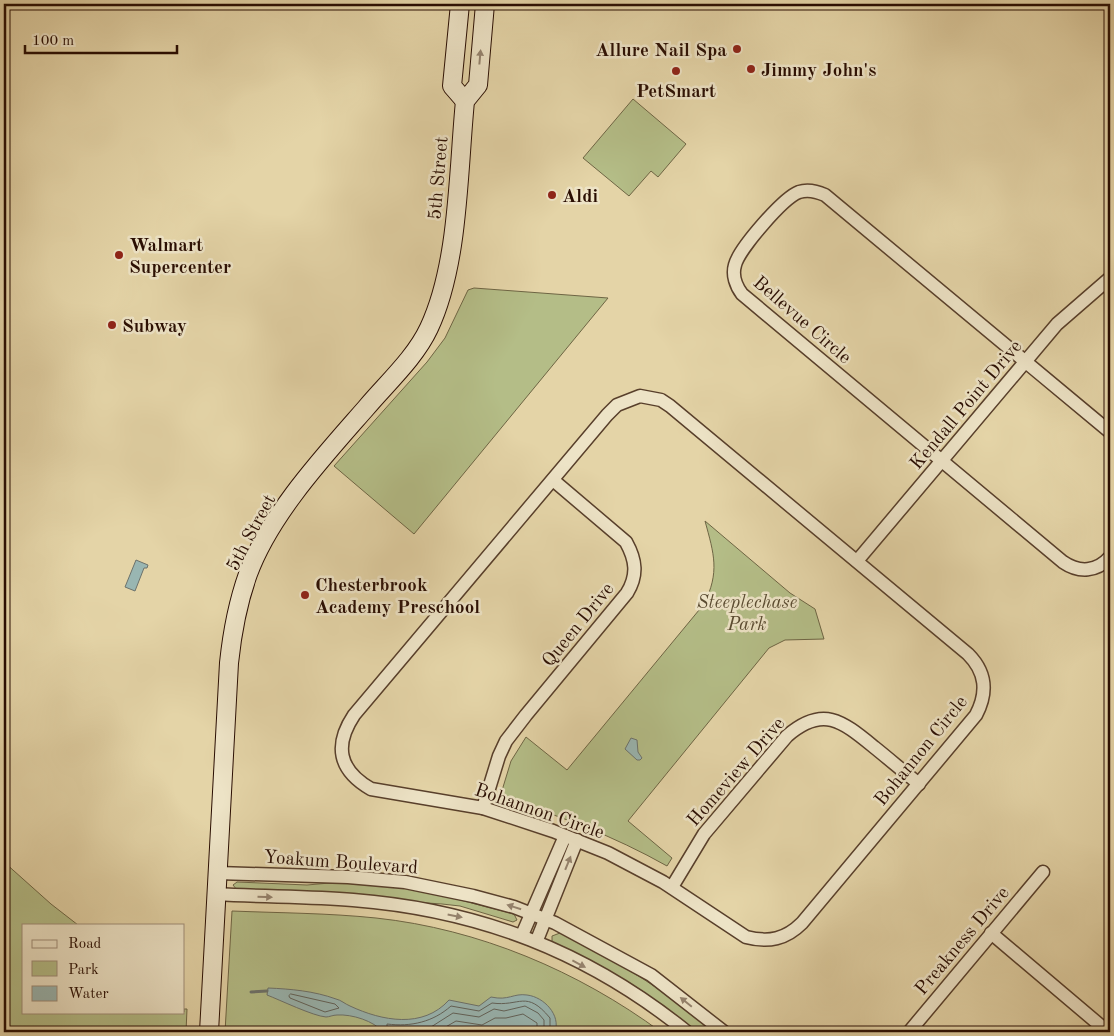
<svg xmlns="http://www.w3.org/2000/svg" width="1114" height="1036" font-family="'Old Standard TT',serif">
	<rect width="100%" height="100%" fill="#e4d4a7"/>
	<filter id="stains"><feTurbulence type="fractalNoise" baseFrequency=".004" numOctaves="4"/><feColorMatrix values="0 0 0 0 .2 0 0 0 0 .09 0 0 0 0 .02 0 0 0 .5 -.17"/></filter>
	<radialGradient id="worn" r=".72"><stop offset=".6" stop-color="#630" stop-opacity="0"/><stop offset="1" stop-color="#630" stop-opacity=".3"/></radialGradient>
	<!-- green -->
	<g fill="#b4bd87" stroke="#6e6544">
		<polygon points="633,99 686,144 658,177 651,171 629,196 583,158"/>
		<polygon points="474,288 608,298 414,534 334,466 427,362 445,338 468,290"/>
		<path d="M705 521 790 593 815 609 824 639 785 640 769 648 628 821 672 858 667 866C614 836 558 815 500 797L511 761 526 737 567 770 704 604C720 572 714 554 705 521Z"/>
		<polygon points="4,862 51,904 78,925 24,925 24,1012 184,1012 184,1009 187,1009 186,1032 4,1032"/>
		<polygon points="237,882 307,885 341,882 418,889 514,914 517,920 513,922 460,906 442,904 237,890 233,885"/>
		<path d="M232 911C280 913 328 913 376 918 479 929 578 971 661 1032H225Z"/>
		<path d="M560 933C619 962 665 990 716 1032H695L682 1021 552 943V936Z"/>
	</g>
	<!-- water -->
	<g fill="#99b6b2" stroke="#6c726c">
		<polygon points="136,560 148,565 147,568 144,568 135,591 125,587"/>
		<polygon points="631,738 637,740 638,752 642,758 640,760 637,760 625,749"/>
		<path d="M268 988C291 989 314 991 336 999 341 1000 345 1004 350 1006 382 1021 423 1029 449 1000L479 1006 491 997C509 1001 513 993 527 995 544 997 561 1015 555 1032H383C374 1021 352 1014 337 1015 333 1015 329 1017 326 1017 313 1016 280 1000 267 995Z"/>
	</g>
	<g fill="none" stroke-linecap="round" stroke-linejoin="round">
		<!-- shore -->
		<g stroke="#61625a" stroke-width="1">
			<polygon points="291,994 335,1004 339,1008 325,1012 290,998 289,996"/>
			<path d="M387 1032V1024C411 1027 433 1022 451 1006L479 1011 492 1003C520 1007 526 989 550 1018V1032"/>
			<polyline points="399,1032 431,1027 453,1013 479,1017 494,1009 504,1011 525,1006 538,1013 544,1020 544,1032"/>
			<polyline points="437,1032 456,1021 482,1025 495,1018 506,1018 523,1014 537,1023 537,1032"/>
		</g>
		<!-- stream -->
		<polyline stroke="#6c726c" stroke-width="3" points="251,992 267,991"/>
		<defs>
			<g id="street">
				<path d="M640 396 661 400 670 406 968 654C986 672 988 692 976 715L802 923C786 939 769 943 746 937L663 882 608 853 553 831 483 808 371 789C338 770 334 745 354 715L607 415 617 405Z"/>
				<path d="M1110 432 825 195C816 191 808 189 799 192 783 198 739 249 735 265 732 275 736 286 742 294L1063 562C1079 573 1097 572 1110 557"/>
				<polyline points="857,561 1057,324 1110,278"/>
				<path d="M483 808 499 756 506 741 526 715 627 593C638 575 636 560 626 542L553 480"/>
				<polyline points="218,873 348,877 405,882 473,896 514,907 555,923 651,975 724,1032"/>
				<path d="M672 887 704 834 787 736C823 705 842 721 874 747 889 759 904 772 919 784"/>
				<path d="M217 894C262 897 308 896 353 900 480 910 588 952 687 1032"/>
				<polyline points="991,933 1108,1032"/>
				<polyline points="522,935 565,836"/>
				<polyline points="537,940 577,840"/>
				<polyline points="909,1032 1043,872"/>
			</g>
			<g id="secondary">
				<polyline points="460,4 452,86 465,101"/>
				<path d="M209 1032 229 663C232 634 238 602 248 574 270 514 324 456 366 408 387 383 415 358 429 328 459 264 458 172 465 101L478 85 485 4"/>
			</g>
		</defs>
		<!-- street casing -->
		<use href="#street" stroke="#583f2b" stroke-width="15"/>
		<!-- secondary casing -->
		<use href="#secondary" stroke="#290d02" stroke-width="20"/>
		<!-- street -->
		<use href="#street" stroke="#ede3c6" stroke-width="12"/>
		<!-- secondary -->
		<use href="#secondary" stroke="#ede3c6" stroke-width="18"/>
	</g>
	<!-- one-way arrows -->
	<defs><path id="oneway-solid" d="M-6-.8H1V-3.2L6.5 0L1 3.2V.8H-6Z" transform="scale(1.25)"/></defs>
	<g fill="#95836e">
		<use href="#oneway-solid" transform="translate(480 57) rotate(-85)"/>
		<use href="#oneway-solid" transform="translate(568 863) rotate(-68)"/>
		<use href="#oneway-solid" transform="translate(265 897) rotate(2)"/>
		<use href="#oneway-solid" transform="translate(514 907) rotate(-162)"/>
		<use href="#oneway-solid" transform="translate(455 916) rotate(11)"/>
		<use href="#oneway-solid" transform="translate(579 964) rotate(28)"/>
		<use href="#oneway-solid" transform="translate(686 1002) rotate(-141)"/>
	</g>
	<!-- markers -->
	<g fill="#8f2418" stroke="#ede3c6" stroke-width="2">
		<circle cx="737" cy="49" r="5"/>
		<circle cx="751" cy="69" r="5"/>
		<circle cx="676" cy="71" r="5"/>
		<circle cx="552" cy="195" r="5"/>
		<circle cx="119" cy="255" r="5"/>
		<circle cx="112" cy="325" r="5"/>
		<circle cx="305" cy="595" r="5"/>
	</g>
	<g text-anchor="middle" stroke-width="5" stroke-linejoin="round" paint-order="stroke">
		<!-- poi labels -->
		<g font-size="19" font-weight="bold" fill="#290d02" stroke="#ede3c6" text-anchor="start">
			<text x="727" y="56" text-anchor="end">Allure Nail Spa</text>
			<text x="761" y="76">Jimmy John's</text>
			<text x="676" y="97" text-anchor="middle">PetSmart</text>
			<text x="562" y="202">Aldi</text>
			<text x="129" y="251">Walmart<tspan x="129" dy="22">Supercenter</tspan></text>
			<text x="122" y="332">Subway</text>
			<text x="315" y="591">Chesterbrook<tspan x="315" dy="22">Academy Preschool</tspan></text>
		</g>
		<!-- street labels -->
		<g font-size="19" fill="#290d02" stroke="#ede3c6">
			<text transform="translate(437 178) rotate(-85)" y="7">5th Street</text>
			<text transform="translate(803 319) rotate(41)" y="7">Bellevue Circle</text>
			<text transform="translate(965 404) rotate(-50)" y="7">Kendall Point Drive</text>
			<text transform="translate(250 532) rotate(-62)" y="7">5th Street</text>
			<text transform="translate(577 624) rotate(-51)" y="7">Queen Drive</text>
			<text transform="translate(920 750) rotate(-51)" y="7">Bohannon Circle</text>
			<text transform="translate(735 771) rotate(-49)" y="7">Homeview Drive</text>
			<text transform="translate(540 810) rotate(19)" y="7">Bohannon Circle</text>
			<text transform="translate(341 861) rotate(4)" y="7">Yoakum Boulevard</text>
			<text transform="translate(961 940) rotate(-50)" y="7">Preakness Drive</text>
		</g>
		<!-- park labels -->
		<g font-size="19" font-style="italic" fill="#5a4b31" stroke="#ede3c6">
			<text x="747" y="608">Steeplechase<tspan x="747" dy="22">Park</tspan></text>
		</g>
	</g>
	<!-- margin -->
	<rect width="1114" height="1036" fill="none" stroke="#e4d4a7" stroke-width="20"/>
	<rect x="5" y="5" width="1104" height="1026" fill="none" stroke="#290d02" stroke-width="2.5"/>
	<rect x="10" y="10" width="1094" height="1016" fill="none" stroke="#290d02"/>
	<!-- legend -->
	<rect x="22" y="924" width="162" height="90" fill="#ede3c6" stroke="#9f8d78"/>
	<rect x="32" y="940" width="25" height="8" fill="#ede3c6" stroke="#9f8d78"/>
	<text x="68" y="948" font-size="15" fill="#290d02">Road</text>
	<rect x="32" y="961" width="25" height="15" fill="#b4bd87" stroke="#9f8d78"/>
	<text x="68" y="974" font-size="15" fill="#290d02">Park</text>
	<rect x="32" y="986" width="25" height="15" fill="#99b6b2" stroke="#9f8d78"/>
	<text x="68" y="998" font-size="15" fill="#290d02">Water</text>
	<!-- scale -->
	<path d="M25 45v8h152v-8" fill="none" stroke="#290d02" stroke-width="2.5"/>
	<text x="32" y="45" font-size="15" fill="#290d02" stroke="#ede3c6" stroke-width="4" paint-order="stroke">100 m</text>
	<rect width="100%" height="100%" filter="url(#stains)"/>
	<rect width="100%" height="100%" fill="url(#worn)"/>
</svg>
